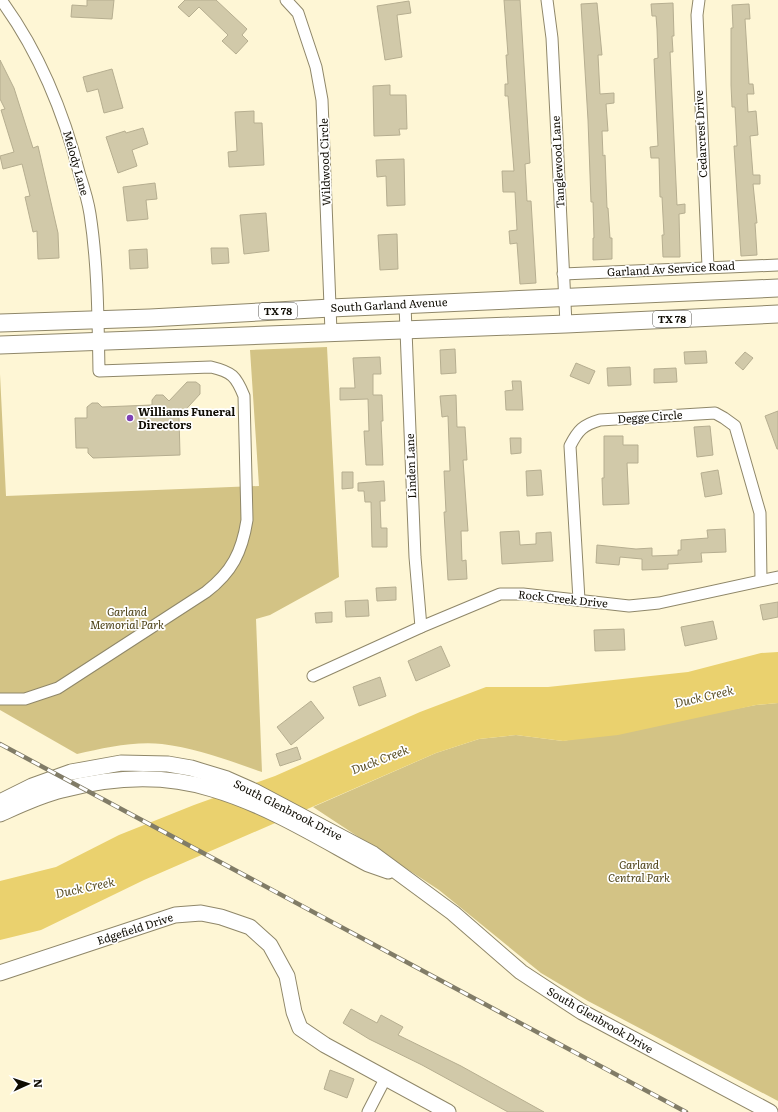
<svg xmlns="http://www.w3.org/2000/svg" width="778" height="1112" font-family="Literata,serif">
	<rect width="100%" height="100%" fill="#fef6d5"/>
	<!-- green -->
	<g fill="#d3c385">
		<path d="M327 347 339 577 270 615 256 619 262 772C230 761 197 748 162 744 134 741 104 748 77 754L0 710V374L6 496 259 486 250 350Z"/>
		<polygon points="778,703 778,1101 588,1001 541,973 439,890 313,807 436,753 479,739 516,735 563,741 756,705"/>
	</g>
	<!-- water -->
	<polygon fill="#ead16e" points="778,652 778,703 756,705 618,735 563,741 516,735 479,739 436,753 144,880 41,930 0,940 0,881 56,867 119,835 194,805 275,776 420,712 486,687 548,687 688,672 761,653"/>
	<!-- building -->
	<g fill="#d1c9a9" stroke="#b6ae90">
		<polygon points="87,0 114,0 112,19 71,17 72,5 87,6"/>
		<polygon points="185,0 216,0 247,29 242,35 248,41 236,54 222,41 228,35 199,7 189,17 178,7"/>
		<polygon points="504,0 520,0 530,163 525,164 527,201 531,201 536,283 520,284 517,243 510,244 509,231 517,230 515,192 503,192 502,171 514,171 508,96 505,96 505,84 508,84 506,55 508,55"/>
		<polygon points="409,1 411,13 397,15 402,57 385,60 377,6"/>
		<polygon points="597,3 602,55 598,55 600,94 614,93 614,103 606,104 608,131 602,131 603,156 605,155 607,208 608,208 610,238 612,238 612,259 593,260 593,238 594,238 593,202 591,202 588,120 581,4"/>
		<polygon points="673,3 674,36 672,36 673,52 670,52 677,205 685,204 685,213 679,214 680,257 663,257 662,235 664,235 662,197 660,197 659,158 651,158 650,147 658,146 654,59 658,58 657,29 656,16 652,16 651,4"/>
		<polygon points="749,4 750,19 745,19 749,84 753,84 754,94 747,94 748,112 756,111 758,135 750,136 753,175 760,175 760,184 753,184 757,223 755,223 757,255 741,256 734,146 737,146 735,107 732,107 731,85 731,28 733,28 732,5"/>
		<polygon points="0,60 14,88 33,148 38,146 58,233 59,258 38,259 37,231 33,232 25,197 30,196 22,164 3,169 0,156 14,152 1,110 5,109 0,99"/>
		<polygon points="112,69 123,108 104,113 98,89 87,92 83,77"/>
		<polygon points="390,85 390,95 406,95 407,129 399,129 400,135 374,136 373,86"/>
		<polygon points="254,111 254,123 262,123 264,165 229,167 228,152 237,151 235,112"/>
		<polygon points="143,128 148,144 132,150 137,166 118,173 106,137 125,131 126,133"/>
		<polygon points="404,159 405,205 387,206 386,176 377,177 376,160"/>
		<polygon points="155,183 157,199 146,200 148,219 127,221 123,187"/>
		<polygon points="266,213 269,251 244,254 240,215"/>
		<polygon points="397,234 398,269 380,270 378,235"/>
		<polygon points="211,248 228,248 229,263 212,264"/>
		<polygon points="147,249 148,268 130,269 129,250"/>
		<polygon points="455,349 456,373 441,374 440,350"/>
		<polygon points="706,351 707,363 685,364 684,352"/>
		<polygon points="745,352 753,358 743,370 735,363"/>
		<polygon points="380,357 381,374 373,374 373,395 382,395 383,421 381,421 383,465 366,465 364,431 369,431 368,399 340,400 340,388 355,388 353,358"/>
		<polygon points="576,363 595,371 589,384 570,376"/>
		<polygon points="630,367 631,385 608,386 607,368"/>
		<polygon points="676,368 677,382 654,383 654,369"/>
		<polygon points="512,381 521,381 523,410 506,410 505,391 513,390"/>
		<polygon points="187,382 196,382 200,385 200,394 179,417 180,455 93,458 88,453 88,448 76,448 75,418 87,418 87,407 92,403 98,403 102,407 152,405 152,400 156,395 163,395 169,401"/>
		<polygon points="456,395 457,427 465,427 467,460 463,460 468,531 461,531 462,561 466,560 467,579 448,580 444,512 446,512 444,471 450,471 448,416 442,417 440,396"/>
		<polygon points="778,411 778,449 777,449 765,416"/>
		<polygon points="710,426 713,455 697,457 694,427"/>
		<polygon points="604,436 623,436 623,445 638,445 638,463 627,463 629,504 603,505 602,478 604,478"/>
		<polygon points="510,438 521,438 521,453 511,454"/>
		<polygon points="541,470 543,495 527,496 526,471"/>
		<polygon points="718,470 722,494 705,497 701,473"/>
		<polygon points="342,472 353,472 353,488 342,489"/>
		<polygon points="384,481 385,501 380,501 381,528 387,528 387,547 372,547 371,502 365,502 364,491 358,491 358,483"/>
		<polygon points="725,529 726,552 701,553 702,562 668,564 668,569 642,570 642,559 620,557 619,565 596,563 597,545 636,549 652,548 652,556 678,555 678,550 681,550 681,540 708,538 707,530"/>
		<polygon points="519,531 520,545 536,544 536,533 551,532 553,561 502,564 500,532"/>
		<polygon points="396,587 396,600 377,601 376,588"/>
		<polygon points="368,600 369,616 346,617 345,601"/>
		<polygon points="778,602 778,617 763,620 760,605"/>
		<polygon points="332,612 332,622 316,623 315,613"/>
		<polygon points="713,621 717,639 685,646 681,627"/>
		<polygon points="624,629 625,650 595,651 594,630"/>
		<polygon points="441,646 450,666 416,681 408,661"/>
		<polygon points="380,677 386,696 359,706 353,687"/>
		<polygon points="311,701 324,718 291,745 277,727"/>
		<polygon points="297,747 301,759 280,766 276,754"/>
		<polygon points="351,1009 377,1023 381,1015 403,1027 398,1035 461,1066 544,1112 508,1112 422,1065 369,1039 343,1023"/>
		<polygon points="330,1070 354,1079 347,1098 324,1089"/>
	</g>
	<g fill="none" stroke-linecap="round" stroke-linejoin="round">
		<defs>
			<g id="street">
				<polyline points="286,0 298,13 316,67 322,100 331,332"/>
				<polyline points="547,0 552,38 556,117 566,324"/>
				<polyline points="699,0 697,15 708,267"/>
				<polyline points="563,274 778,265"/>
				<polyline points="405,305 415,557 421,627"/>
				<path d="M579 600 570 446C578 430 583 425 600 420L715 413 724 418 735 426 760 513 761 580"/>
				<polyline points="313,676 421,627 500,594 523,594 629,606 659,603 778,577"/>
				<path d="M0 699H25L58 688 206 592C232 572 242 552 247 520L244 396C236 376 232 372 211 367L99 371C98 319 98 266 90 214 88 201 84 188 80 176 64 113 40 53 1 0"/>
				<polyline points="368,1112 385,1079"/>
			</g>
			<g id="secondary">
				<polyline points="0,802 32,786 71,772 121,763 168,764 191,768 227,779 254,791 373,854 453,913 521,972 582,1012 770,1112"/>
				<path d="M0 814C20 805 41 795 62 790 111 777 164 774 212 789 267 805 318 837 368 864L388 871"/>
				<polyline points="0,973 175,915 201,913 221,917 250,927 270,945 287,976 294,1012 300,1028 325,1045 448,1112"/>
			</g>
			<g id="primary">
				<polyline points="0,323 150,318 331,308 778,288"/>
				<polyline points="0,345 566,324 778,314"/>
			</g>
		</defs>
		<!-- street casing -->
		<use href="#street" stroke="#8f8769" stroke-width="13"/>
		<!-- secondary casing -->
		<use href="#secondary" stroke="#8f8769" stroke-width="17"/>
		<!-- primary casing -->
		<use href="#primary" stroke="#8f8769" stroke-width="19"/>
		<!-- street -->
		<use href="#street" stroke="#fff" stroke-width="11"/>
		<!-- secondary -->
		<use href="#secondary" stroke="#fff" stroke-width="15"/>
		<!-- primary -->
		<use href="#primary" stroke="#fff" stroke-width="17"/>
		<defs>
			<polyline id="rail" points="0,744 686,1112"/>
		</defs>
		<!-- rail casing -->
		<use href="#rail" stroke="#817c67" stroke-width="4.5"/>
		<!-- rail -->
		<use href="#rail" stroke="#fff" stroke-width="3" stroke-dasharray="9" stroke-linecap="butt"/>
	</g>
	<!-- markers -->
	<circle fill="#7e40b5" stroke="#fff" stroke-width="1.5" cx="130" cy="418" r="4"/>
	<g text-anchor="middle" stroke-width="3.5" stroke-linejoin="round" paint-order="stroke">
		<!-- shield labels -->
		<g fill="#fff" stroke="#57554f" stroke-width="1">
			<rect x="259" y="303" width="38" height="16" rx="3"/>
			<rect x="653" y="311" width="38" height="16" rx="3"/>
		</g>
		<g font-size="10" font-weight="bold" fill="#0f0c03">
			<text x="278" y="315">TX 78</text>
			<text x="672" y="323">TX 78</text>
		</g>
		<!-- street labels -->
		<g font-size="11" fill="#0f0c03" stroke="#fff">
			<text transform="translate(701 134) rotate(-93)" y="4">Cedarcrest Drive</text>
			<text transform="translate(325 162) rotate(-92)" y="4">Wildwood Circle</text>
			<text transform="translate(558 162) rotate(-93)" y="4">Tanglewood Lane</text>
			<text transform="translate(76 163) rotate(74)" y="4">Melody Lane</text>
			<text transform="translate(671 269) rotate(-3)" y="4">Garland Av Service Road</text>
			<text transform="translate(389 305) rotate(-3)" y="4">South Garland Avenue</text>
			<text transform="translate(650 417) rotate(-4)" y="4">Degge Circle</text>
			<text transform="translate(411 466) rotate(-92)" y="4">Linden Lane</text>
			<text transform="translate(563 599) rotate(6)" y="4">Rock Creek Drive</text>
			<text transform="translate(288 810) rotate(27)" y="4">South Glenbrook Drive</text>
			<text transform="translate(135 929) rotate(-18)" y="4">Edgefield Drive</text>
			<text transform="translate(600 1020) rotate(30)" y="4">South Glenbrook Drive</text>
		</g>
		<!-- poi labels -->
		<g font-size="11" font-weight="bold" fill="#0f0c03" stroke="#fff" text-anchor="start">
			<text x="138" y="416">Williams Funeral<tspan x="138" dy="13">Directors</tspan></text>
		</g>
		<!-- park labels -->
		<g font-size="11" font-style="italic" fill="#4b4016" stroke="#fff">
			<text x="127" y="616">Garland<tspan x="127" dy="13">Memorial Park</tspan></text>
			<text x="639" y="869">Garland<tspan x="639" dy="13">Central Park</tspan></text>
		</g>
		<!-- water labels -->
		<g font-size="12" font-style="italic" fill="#594e25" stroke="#fff">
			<text transform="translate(704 697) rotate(-13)" y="4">Duck Creek</text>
			<text transform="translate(380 760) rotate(-21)" y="4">Duck Creek</text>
			<text transform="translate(85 888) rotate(-12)" y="4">Duck Creek</text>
		</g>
	</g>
	<!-- north arrow -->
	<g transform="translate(28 1084) rotate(87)" stroke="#ffffff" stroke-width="3" paint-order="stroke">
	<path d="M0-3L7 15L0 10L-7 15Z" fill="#0f0c03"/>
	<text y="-6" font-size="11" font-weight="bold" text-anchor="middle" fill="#0f0c03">N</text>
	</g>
</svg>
